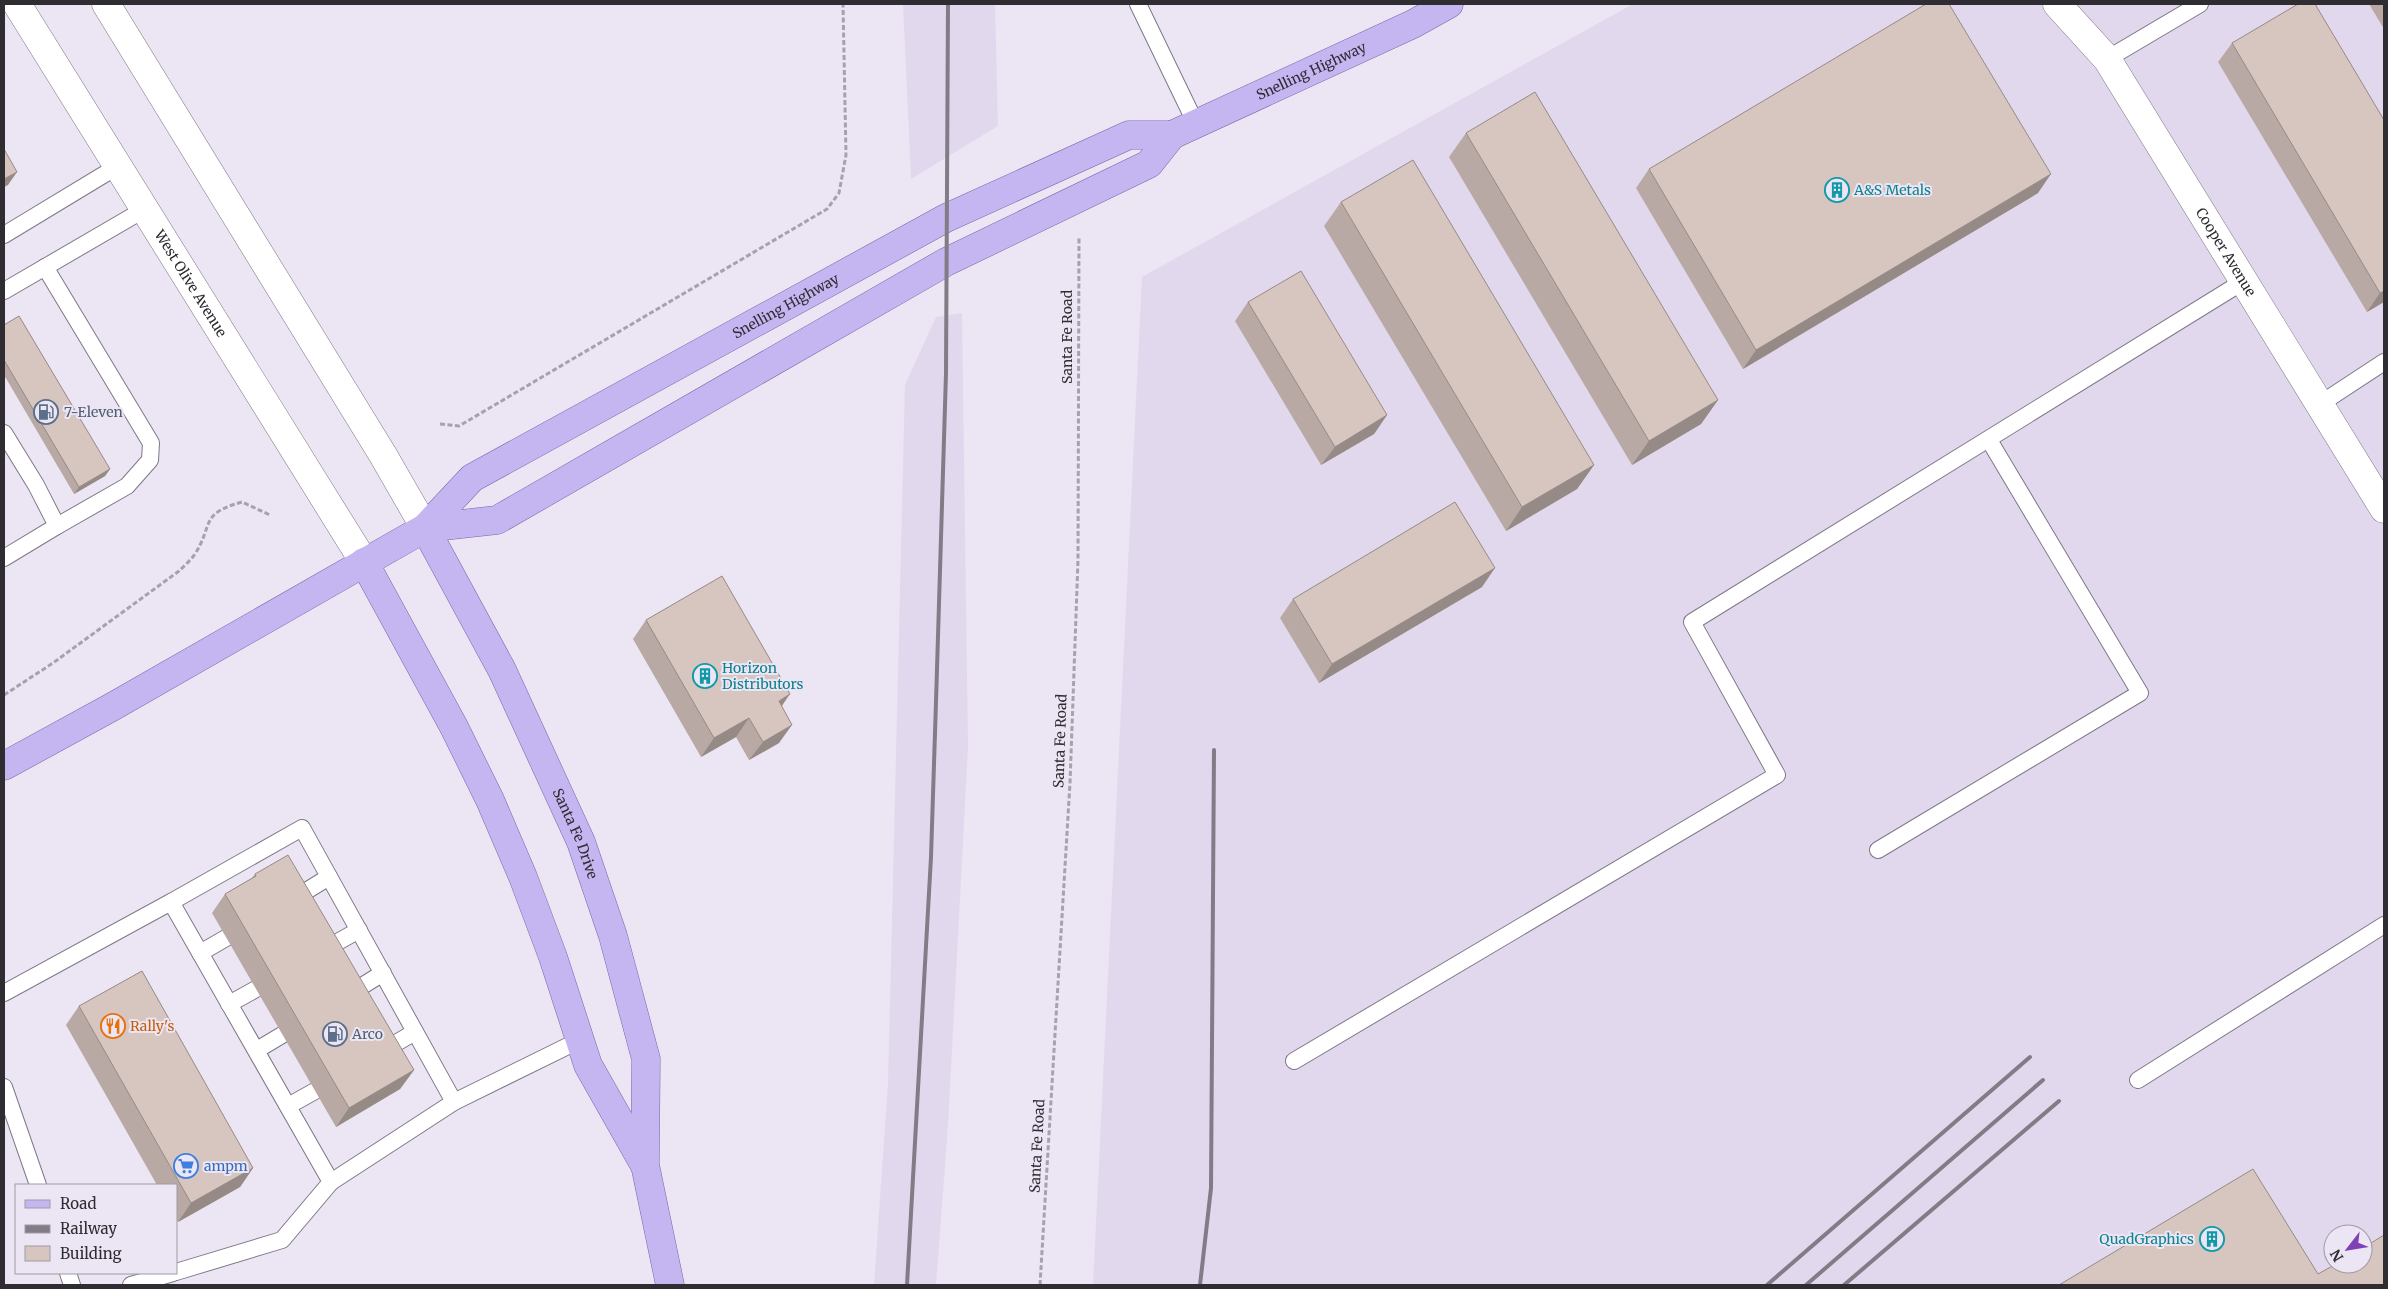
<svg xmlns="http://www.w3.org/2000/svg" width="2388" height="1289" font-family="Merriweather,serif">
	<rect width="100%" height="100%" fill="#ece5f4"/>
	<!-- built -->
	<g fill="#e2d8ee" fill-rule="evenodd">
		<polygon points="903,4 995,4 998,126 911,179"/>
		<path d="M1633 4H2384V1285H1093L1142 277ZM2333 1234H2363V1264H2333Z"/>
		<polygon points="962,313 968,747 948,1125 936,1285 874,1285 888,1084 905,385 936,317"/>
	</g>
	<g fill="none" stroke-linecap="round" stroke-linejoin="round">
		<defs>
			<g id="lane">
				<polyline points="1138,4 1196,124"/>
				<polyline points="2107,59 2200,4"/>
				<polyline points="4,235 118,166"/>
				<polyline points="45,267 151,443 150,460 127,486 57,526"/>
				<polyline points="4,291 145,209"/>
				<polyline points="2320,404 2384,362"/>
				<polyline points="4,433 36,485 57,526 4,558"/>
				<polyline points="1878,850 2140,693 1989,440"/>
				<polyline points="290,901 329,877"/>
				<polyline points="171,902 302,828 454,1102"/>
				<polyline points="320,952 359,930"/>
				<polyline points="200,953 226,938"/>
				<polyline points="4,993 171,902 331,1182 282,1240 176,1272"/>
				<polyline points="346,996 383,973"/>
				<polyline points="229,1004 256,989"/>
				<polyline points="257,1050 282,1035"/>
				<polyline points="379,1053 415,1032"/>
				<polyline points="1294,1061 1777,775 1692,622 2244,281"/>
				<polyline points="2138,1080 2384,925"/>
				<polyline points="4,1087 38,1185"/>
				<polyline points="288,1106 315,1091"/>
				<polyline points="331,1182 454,1102 580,1040"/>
				<polyline points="68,1273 72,1285"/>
				<polyline points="131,1285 173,1273"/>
			</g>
			<g id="street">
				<path id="s1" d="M2057 4 2107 59 2384 509"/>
			</g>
			<g id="secondary">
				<path id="s2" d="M17 4 364 562"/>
				<polyline points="106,4 383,455 425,528"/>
			</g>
			<g id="primary">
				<path id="s3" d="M425 528 497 520 946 262 1149 164 1172 135 1413 24 1449 4"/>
				<path id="s4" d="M425 528 502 670 581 842 613 936 646 1059 645 1165 670 1285"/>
				<polyline points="364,562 454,727 490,800 523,877 553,957 588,1065 644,1164"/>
				<path id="s5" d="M4 766 112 707 425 528 472 478 946 218 1129 135H1172"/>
			</g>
		</defs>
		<!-- lane casing -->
		<use href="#lane" stroke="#7e7885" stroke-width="18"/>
		<!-- street casing -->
		<use href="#street" stroke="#7e7885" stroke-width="29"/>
		<!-- secondary casing -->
		<use href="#secondary" stroke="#7e7885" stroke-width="29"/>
		<!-- primary casing -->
		<use href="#primary" stroke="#7866a9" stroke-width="29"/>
		<!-- path -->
		<g stroke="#a7a1ad" stroke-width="3" stroke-dasharray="5 2.5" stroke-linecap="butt">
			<polyline points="440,424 459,426 827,209 839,193 846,155 843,4"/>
			<path d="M4 695 53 663 179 571C184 566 191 560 195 554 214 524 199 514 242 502L270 515"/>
			<polyline points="1040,1285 1070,783 1078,560 1079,236"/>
		</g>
		<!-- lane -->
		<use href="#lane" stroke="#fff" stroke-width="16"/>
		<!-- street -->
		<use href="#street" stroke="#fff" stroke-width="28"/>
		<!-- secondary -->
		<use href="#secondary" stroke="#fff" stroke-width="28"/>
		<!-- primary -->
		<use href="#primary" stroke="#c5b6f2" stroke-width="28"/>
		<!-- rail -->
		<g stroke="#817c86" stroke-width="4">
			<polyline points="907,1285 931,857 936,702 946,373 948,4"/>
			<polyline points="1200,1285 1211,1188 1214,750"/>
			<polyline points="1767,1285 2030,1057"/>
			<polyline points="1806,1285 2043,1080"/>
			<polyline points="1844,1285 2059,1101"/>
		</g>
	</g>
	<!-- wall -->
	<g fill="#b9a9a4">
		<polygon points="2369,4 2384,4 2384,29"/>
		<polygon points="2232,43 2384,120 2384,302 2367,312 2218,62"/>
		<polygon points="1466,133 1718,400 1701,424 1632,465 1449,157"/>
		<polygon points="1649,169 2038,193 1743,369 1636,188"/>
		<polygon points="1341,202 1594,465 1577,489 1506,531 1324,226"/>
		<polygon points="1248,302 1387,415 1374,434 1321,465 1235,321"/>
		<polygon points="4,325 110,469 105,476 74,494 4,375"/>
		<polygon points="1482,587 1319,683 1280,618 1293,599"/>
		<polygon points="646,620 782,706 779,743 749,760 736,737 701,757 633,639"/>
		<polygon points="255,874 414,1070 400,1089 336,1127 212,913 225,894 252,878"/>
		<polygon points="79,1006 253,1168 240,1187 178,1222 176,1219 176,1185 157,1185 66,1025"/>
	</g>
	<!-- shaded-wall -->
	<g fill="#968a86">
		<polygon points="17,172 8,185 4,187 4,179"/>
		<polygon points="2051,174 2038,193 1743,369 1756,350"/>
		<polygon points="2384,291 2384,302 2367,312 2380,293"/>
		<polygon points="1718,400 1701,424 1632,465 1649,441"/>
		<polygon points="1387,415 1374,434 1321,465 1335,447"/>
		<polygon points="1594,465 1577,489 1506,531 1522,507"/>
		<polygon points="110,469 105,476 74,494 79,487"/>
		<polygon points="1495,568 1482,587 1319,683 1332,664"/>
		<polygon points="790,694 777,713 779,701"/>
		<polygon points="749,718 736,737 701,757 714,738"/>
		<polygon points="792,725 779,743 749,760 763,742"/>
		<polygon points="414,1070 400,1089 336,1127 349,1108"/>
		<polygon points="253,1168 240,1187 178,1222 191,1203"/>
	</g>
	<!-- building -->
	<g fill="#d7c5bf" stroke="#968a86">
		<polygon points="1926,4 1949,4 2051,174 1756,350 1649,169"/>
		<polygon points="2298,4 2315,4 2384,120 2384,291 2380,293 2232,43"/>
		<polygon points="1535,92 1718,400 1649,441 1466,133"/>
		<polygon points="4,149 17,172 4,179"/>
		<polygon points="1413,160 1594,465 1522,507 1341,202"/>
		<polygon points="1301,271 1387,415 1335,447 1248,302"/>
		<polygon points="19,316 110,469 79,487 4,360 4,325"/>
		<polygon points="1455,502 1495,568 1332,664 1293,599"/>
		<polygon points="722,576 790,694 779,701 792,725 763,742 749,718 714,738 646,620"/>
		<polygon points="288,855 414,1070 349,1108 225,894 256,876 255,874"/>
		<polygon points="142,971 253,1168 191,1203 79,1006"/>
		<polygon points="2253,1169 2318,1274 2336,1264 2363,1264 2363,1248 2384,1235 2384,1285 2059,1285"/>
	</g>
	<!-- icons -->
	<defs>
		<symbol id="building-ring" viewBox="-11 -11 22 22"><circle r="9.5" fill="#ece5f4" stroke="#0f9aa8" stroke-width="1.5"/><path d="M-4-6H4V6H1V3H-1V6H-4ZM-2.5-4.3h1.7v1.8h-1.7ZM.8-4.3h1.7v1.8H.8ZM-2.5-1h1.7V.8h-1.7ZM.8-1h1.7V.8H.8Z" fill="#0f9aa8"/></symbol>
		<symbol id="fuel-ring" viewBox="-11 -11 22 22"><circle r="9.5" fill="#ece5f4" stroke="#5c6f8a" stroke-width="1.5"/><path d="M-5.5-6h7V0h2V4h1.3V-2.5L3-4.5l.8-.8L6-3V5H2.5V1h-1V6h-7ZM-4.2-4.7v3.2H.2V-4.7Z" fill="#5c6f8a"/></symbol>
		<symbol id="restaurant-ring" viewBox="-11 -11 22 22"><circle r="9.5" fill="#ece5f4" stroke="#e8710a" stroke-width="1.5"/><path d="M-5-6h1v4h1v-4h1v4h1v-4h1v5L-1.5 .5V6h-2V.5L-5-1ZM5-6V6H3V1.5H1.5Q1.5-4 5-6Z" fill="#e8710a"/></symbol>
		<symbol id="supermarket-ring" viewBox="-11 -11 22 22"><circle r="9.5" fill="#ece5f4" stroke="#3f7fe0" stroke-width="1.5"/><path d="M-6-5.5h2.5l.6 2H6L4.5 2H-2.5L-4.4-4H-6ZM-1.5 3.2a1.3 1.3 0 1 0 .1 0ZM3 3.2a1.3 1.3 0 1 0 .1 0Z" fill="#3f7fe0"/></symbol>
	</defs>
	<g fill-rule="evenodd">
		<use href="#building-ring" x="1823" y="176" width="28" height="28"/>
		<use href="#fuel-ring" x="32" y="398" width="28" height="28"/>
		<use href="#building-ring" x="691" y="662" width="28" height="28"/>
		<use href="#restaurant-ring" x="99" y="1012" width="28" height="28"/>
		<use href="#fuel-ring" x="321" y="1020" width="28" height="28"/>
		<use href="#supermarket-ring" x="172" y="1152" width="28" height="28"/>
		<use href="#building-ring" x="2198" y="1225" width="28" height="28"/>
	</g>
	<g text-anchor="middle" stroke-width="4" stroke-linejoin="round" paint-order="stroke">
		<!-- street labels -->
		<g font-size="14" fill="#2f2c32" stroke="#ece5f4">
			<text dy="5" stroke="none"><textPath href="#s3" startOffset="1006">Snelling Highway</textPath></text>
			<text dy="5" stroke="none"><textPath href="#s1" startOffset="301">Cooper Avenue</textPath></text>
			<text dy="5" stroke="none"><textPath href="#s2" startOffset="329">West Olive Avenue</textPath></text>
			<text dy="5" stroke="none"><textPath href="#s5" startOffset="910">Snelling Highway</textPath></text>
			<text transform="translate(1067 337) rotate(-90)" y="5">Santa Fe Road</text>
			<text transform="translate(1060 741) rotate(-88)" y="5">Santa Fe Road</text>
			<text dy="5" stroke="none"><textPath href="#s4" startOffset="341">Santa Fe Drive</textPath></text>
			<text transform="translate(1037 1146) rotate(-87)" y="5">Santa Fe Road</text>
		</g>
		<!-- culture labels -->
		<g font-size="14" fill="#0d838f" stroke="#ece5f4" text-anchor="start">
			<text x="1854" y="195">A&amp;S Metals</text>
			<text x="722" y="673">Horizon<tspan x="722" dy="16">Distributors</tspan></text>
			<text x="2194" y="1244" text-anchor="end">QuadGraphics</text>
		</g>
		<!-- service labels -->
		<g font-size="14" fill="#4e5e75" stroke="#ece5f4" text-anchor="start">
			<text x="64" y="417">7-Eleven</text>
			<text x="352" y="1039">Arco</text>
		</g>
		<!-- food labels -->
		<g font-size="14" fill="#c56008" stroke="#ece5f4" text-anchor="start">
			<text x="130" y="1031">Rally's</text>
		</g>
		<!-- shop labels -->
		<g font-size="14" fill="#366cbe" stroke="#ece5f4" text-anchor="start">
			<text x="204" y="1171">ampm</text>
		</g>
	</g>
	<!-- border -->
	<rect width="2388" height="1289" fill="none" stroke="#2f2c32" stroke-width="10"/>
	<!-- legend -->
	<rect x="15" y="1184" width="162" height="90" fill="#ece5f4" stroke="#a09ba6"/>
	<rect x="25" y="1200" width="25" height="8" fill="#c5b6f2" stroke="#a09ba6"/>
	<text x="60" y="1209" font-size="15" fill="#2f2c32">Road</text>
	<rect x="25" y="1225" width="25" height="8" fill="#817c86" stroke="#a09ba6"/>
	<text x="60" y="1234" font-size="15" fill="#2f2c32">Railway</text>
	<rect x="25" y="1246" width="25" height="15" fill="#d7c5bf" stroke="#a09ba6"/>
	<text x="60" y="1259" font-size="15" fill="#2f2c32">Building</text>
	<!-- north arrow -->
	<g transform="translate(2348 1249) rotate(239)"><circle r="24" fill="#ece5f4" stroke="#a09ba6"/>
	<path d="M0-4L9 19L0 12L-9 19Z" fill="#8041b6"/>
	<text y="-8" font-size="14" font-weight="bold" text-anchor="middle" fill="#2f2c32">N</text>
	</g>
</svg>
